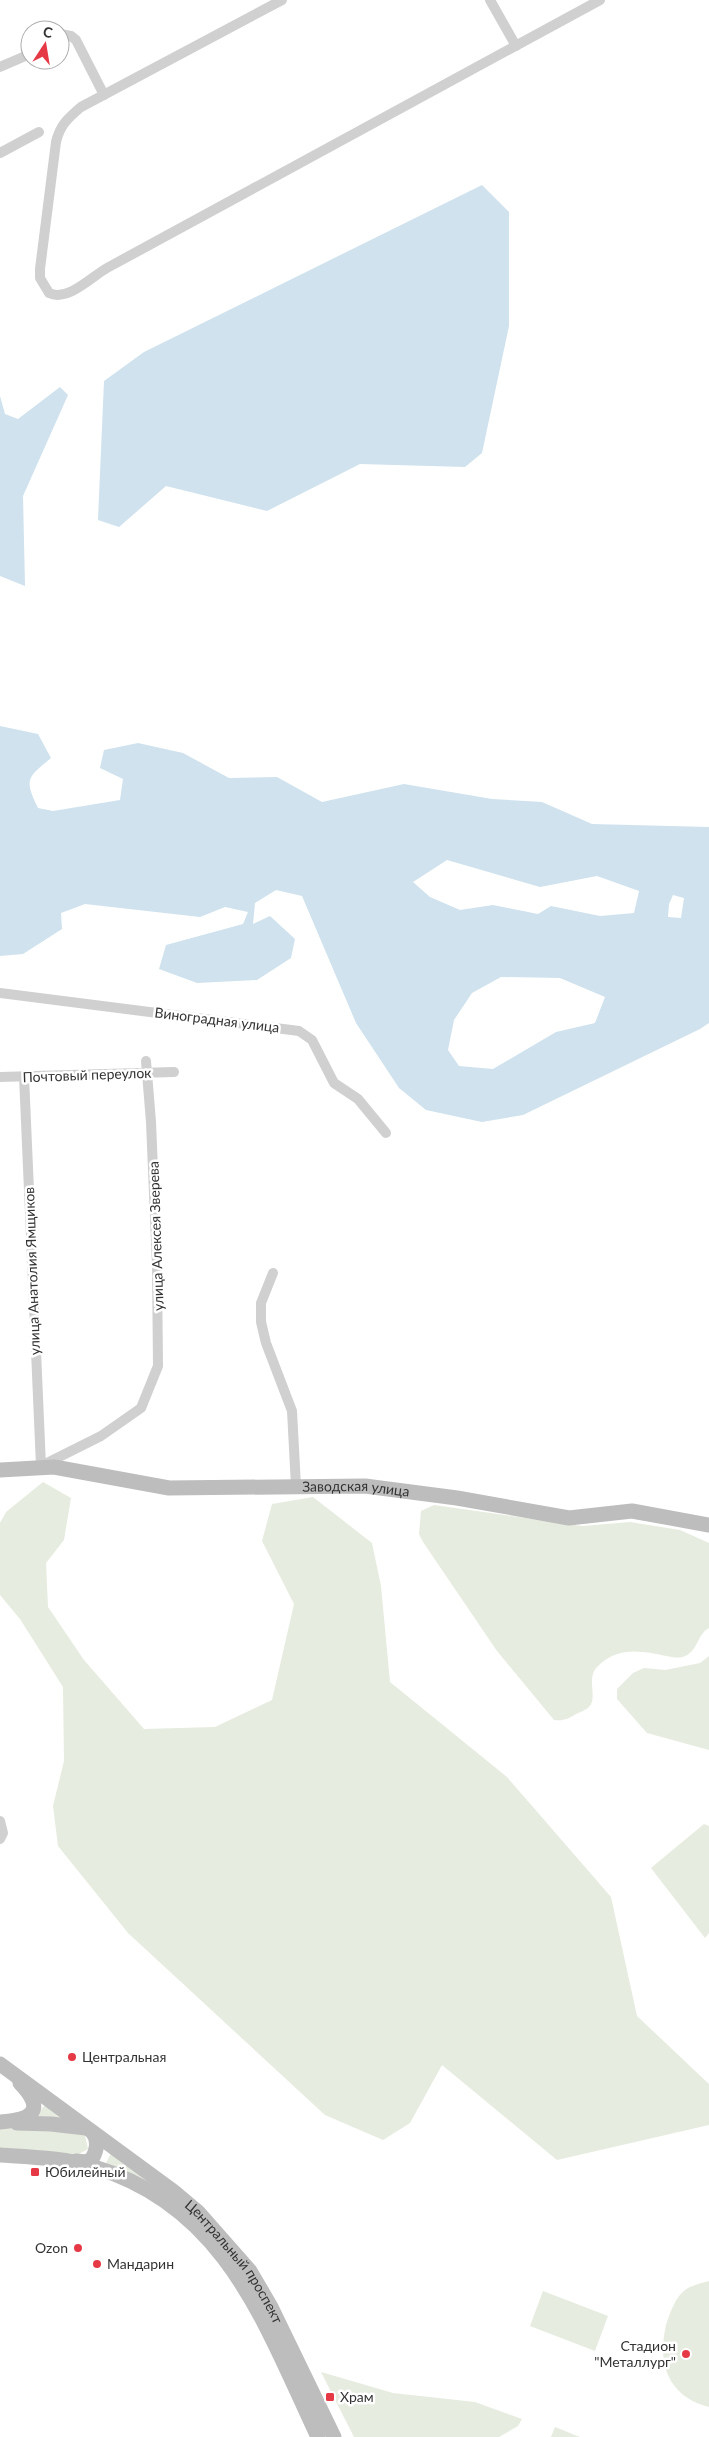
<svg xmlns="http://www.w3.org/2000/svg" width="709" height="2437" font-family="Lato,sans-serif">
	<rect width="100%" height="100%" fill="#fff"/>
	<!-- green -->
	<g fill="#e6ecdf">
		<polygon points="43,1482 71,1498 64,1540 46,1563 48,1607 84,1660 144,1729 215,1727 272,1700 294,1604 262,1541 272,1504 313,1497 372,1543 381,1586 390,1682 507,1777 611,1897 637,2016 709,2084 709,2125 557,2160 442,2065 410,2123 383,2140 325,2115 128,1933 58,1846 53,1806 64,1761 63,1687 20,1619 0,1595 0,1523 6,1512"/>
		<path d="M434 1505 582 1526 630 1522 680 1530 709 1543V1628C697 1634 698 1651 685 1656 679 1659 672 1657 666 1656 641 1651 618 1646 597 1667 586 1678 598 1698 589 1707 586 1710 580 1712 576 1714 568 1719 564 1721 554 1720L497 1651 423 1542 419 1534 421 1511Z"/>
		<polygon points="709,1656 709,1750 647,1733 617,1699 617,1689 633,1673 644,1668 665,1670 700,1663"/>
		<polygon points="704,1824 709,1826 709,1933 705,1938 651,1868"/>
		<polygon points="44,2106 71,2118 35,2118"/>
		<polygon points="0,2128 75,2130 85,2135 88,2149 77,2155 0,2151"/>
		<polygon points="113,2149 183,2205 105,2165"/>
		<path d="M709 2281V2407C668 2396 657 2364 666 2325 669 2315 675 2298 684 2291 689 2286 702 2283 709 2281Z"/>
		<polygon points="543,2291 608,2316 595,2351 530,2326"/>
		<polygon points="321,2372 393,2393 475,2402 522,2419 518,2426 499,2437 354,2437"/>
		<polygon points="555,2427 580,2437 551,2437"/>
	</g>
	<!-- water -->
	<g fill="#cfe2ee" fill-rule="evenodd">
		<polygon points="482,185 509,212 509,326 482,453 465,467 360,464 267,511 166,486 119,527 98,520 104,381 144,352"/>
		<polygon points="60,387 68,395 23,496 25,586 0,576 0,396 5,414 18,419"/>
		<path d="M0 726 38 734 51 758C27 778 24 779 38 808L53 811 120 800 123 779 100 768 104 750 138 743 183 753 229 778 277 777 322 802 404 784 492 799 542 802 592 824 709 827V1023L700 1029 523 1115 482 1122 426 1110 399 1088 356 1023 302 896 276 890 255 903 253 924 270 916 295 939 291 958 257 980 197 983 159 969 166 945 243 924 248 912 225 907 200 917 85 904 61 913 62 929 23 954 0 956ZM447 860 540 887 597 876 639 891 634 913 600 916 551 906 538 914 493 905 460 910 430 897 413 882ZM673 895 684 898 681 918 668 917 669 904ZM501 977 560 978 605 997 595 1023 556 1032 493 1069 459 1066 448 1050 454 1020 472 993Z"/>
	</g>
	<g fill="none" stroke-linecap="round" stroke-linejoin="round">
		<!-- street -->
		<g stroke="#d0d0d0" stroke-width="10">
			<path d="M282 0 81 107C68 118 60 125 56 142L40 269V278L49 293C68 302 91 277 107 268L600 0"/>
			<polyline points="490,0 516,46"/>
			<polyline points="60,34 71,36 76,40 104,95"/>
			<polyline points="0,67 30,54"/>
			<polyline points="0,153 39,132"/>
			<polyline points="0,993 299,1031 312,1040 334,1083 358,1099 386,1133"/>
			<polyline points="24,1076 41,1466 101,1436 141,1408 158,1366 157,1266 151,1122 146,1061"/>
			<polyline points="0,1077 174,1072"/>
			<polyline points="273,1273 261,1303 261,1322 266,1343 292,1411 296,1486"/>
			<polyline points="0,1821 3,1833 0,1839"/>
		</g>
		<!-- secondary -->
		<g stroke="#bdbdbd" stroke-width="15">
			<path id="s1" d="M0 1470 54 1467 169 1488 365 1486 457 1498 569 1518 632 1511 709 1525"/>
			<path id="s2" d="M0 2064 173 2191 198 2212 250 2271 271 2307 334 2437"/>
			<path d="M0 2122C31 2120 47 2111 20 2083"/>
			<polyline points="17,2123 51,2124 86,2128"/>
			<path d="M0 2155C31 2157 65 2158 94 2167 226 2206 265 2325 318 2437"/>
			<path d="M76 2161 86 2162 92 2159C97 2150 99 2141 93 2133"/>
		</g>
	</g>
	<!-- markers -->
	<g fill="#e63946" stroke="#fff" stroke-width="2">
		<circle cx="72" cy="2057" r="5"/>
		<rect x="30" y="2167" width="10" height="10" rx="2.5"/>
		<circle cx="78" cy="2248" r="5"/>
		<circle cx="97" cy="2264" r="5"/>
		<circle cx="686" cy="2354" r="5"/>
		<rect x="325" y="2392" width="10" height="10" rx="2.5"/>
	</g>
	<g text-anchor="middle" stroke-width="5" stroke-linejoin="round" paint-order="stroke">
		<!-- street labels -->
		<g font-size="14" fill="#333" stroke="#fff">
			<text transform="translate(217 1020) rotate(7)" y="5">Виноградная улица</text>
			<text transform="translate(87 1075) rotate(-2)" y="5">Почтовый переулок</text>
			<text transform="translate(156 1236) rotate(-92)" y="5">улица Алексея Зверева</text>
			<text transform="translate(32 1271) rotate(-92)" y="5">улица Анатолия Ямщиков</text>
			<text dy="5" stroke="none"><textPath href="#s1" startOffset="358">Заводская улица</textPath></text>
			<text dy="5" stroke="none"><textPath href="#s2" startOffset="309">Центральный проспект</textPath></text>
		</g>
		<!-- poi labels -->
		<g font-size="14" fill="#333" stroke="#fff" text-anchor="start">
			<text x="82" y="2062">Центральная</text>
			<text x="45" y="2177">Юбилейный</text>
			<text x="68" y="2253" text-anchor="end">Ozon</text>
			<text x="107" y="2269">Мандарин</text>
			<text x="676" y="2351" text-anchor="end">Стадион<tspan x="676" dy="16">"Металлург"</tspan></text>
			<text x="340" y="2402">Храм</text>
		</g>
	</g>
	<!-- north arrow -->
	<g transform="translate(45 45) rotate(12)"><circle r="24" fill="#ffffff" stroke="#adadad"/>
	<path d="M0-4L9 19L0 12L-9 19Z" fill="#e63946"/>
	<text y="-8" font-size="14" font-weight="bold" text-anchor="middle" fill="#333333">С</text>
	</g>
</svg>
